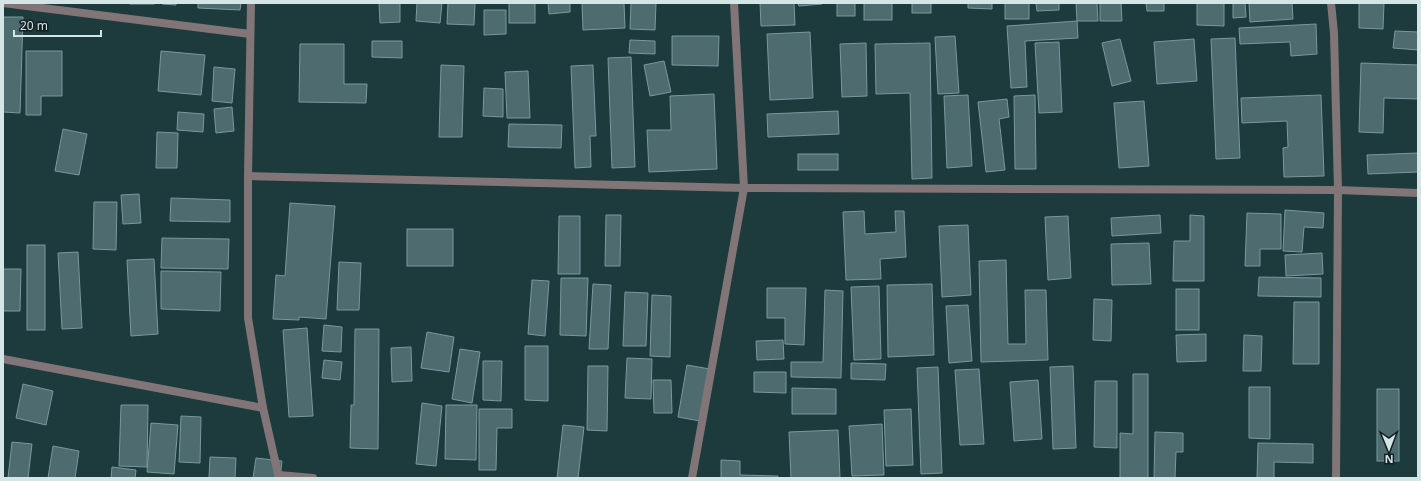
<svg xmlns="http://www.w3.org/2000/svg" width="1421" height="481" font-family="'Noto Sans',sans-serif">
	<rect width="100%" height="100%" fill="#1d3a3d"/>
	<!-- building -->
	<g fill="#4e6c6f" stroke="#7a999c">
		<rect x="130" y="3" width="24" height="1"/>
		<polygon points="162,3 176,3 176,5 162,4"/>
		<polygon points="198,3 241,3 240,10 198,8"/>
		<polygon points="379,3 400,3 400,22 380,23"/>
		<polygon points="417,3 442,3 440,23 416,21"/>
		<polygon points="448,3 475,3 474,25 447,24"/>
		<rect x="509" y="3" width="26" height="20"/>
		<polygon points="548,3 570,3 570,12 549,14"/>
		<polygon points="582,3 624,3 625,28 583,30"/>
		<polygon points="631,3 656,3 655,30 630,29"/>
		<polygon points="760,3 794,3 795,25 761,26"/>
		<polygon points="798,3 822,3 822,4 799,6"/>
		<rect x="837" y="3" width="18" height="13"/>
		<rect x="864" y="3" width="28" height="17"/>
		<rect x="912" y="3" width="19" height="10"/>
		<polygon points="968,3 992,3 992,9 968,8"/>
		<rect x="1005" y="3" width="24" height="16"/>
		<polygon points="1036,3 1059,3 1059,10 1037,11"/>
		<polygon points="1076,3 1097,3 1098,21 1077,21"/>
		<polygon points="1100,3 1121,3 1122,21 1100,21"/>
		<polygon points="1146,3 1164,3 1164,11 1147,11"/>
		<polygon points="1197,3 1224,3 1224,26 1197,25"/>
		<polygon points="1233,3 1245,3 1246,17 1233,18"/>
		<polygon points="1249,3 1292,3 1293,19 1250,22"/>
		<polygon points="1359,3 1384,3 1383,29 1359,28"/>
		<polygon points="484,10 506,10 506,34 484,35"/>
		<polygon points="3,17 23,17 20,113 3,112"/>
		<polygon points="1077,21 1078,38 1025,41 1027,87 1011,88 1007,26"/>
		<polygon points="1316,24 1317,54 1291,56 1290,42 1240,44 1239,28"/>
		<polygon points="1395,31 1418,32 1418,50 1393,48"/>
		<polygon points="810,32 813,98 770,100 767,34"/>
		<polygon points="672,36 719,36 718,66 672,65"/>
		<polygon points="955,36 959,93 938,94 935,37"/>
		<polygon points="1235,38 1240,158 1216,159 1211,39"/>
		<polygon points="1120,39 1131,81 1112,86 1102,43"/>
		<polygon points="1194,39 1197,81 1157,84 1154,42"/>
		<polygon points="630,40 655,41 655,54 629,53"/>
		<polygon points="372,41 402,41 402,58 372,57"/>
		<polygon points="1059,42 1062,112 1039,113 1035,43"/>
		<polygon points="866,43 867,96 842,97 840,44"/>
		<polygon points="930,43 932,178 912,179 910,93 876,94 875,44"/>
		<polygon points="300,44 344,44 344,84 367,84 366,103 299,102"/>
		<polygon points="26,51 62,51 62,96 41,96 41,115 26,115"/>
		<polygon points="161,51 205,55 201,95 158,91"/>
		<polygon points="631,57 635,167 612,168 608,58"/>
		<polygon points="664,61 671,92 650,96 644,65"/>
		<polygon points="1361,63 1418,65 1418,99 1384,98 1383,133 1359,132"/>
		<polygon points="441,65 464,66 462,137 439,137"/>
		<polygon points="593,65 596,136 590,136 591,167 575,168 571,66"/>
		<polygon points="214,67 235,69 232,103 212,101"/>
		<polygon points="528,71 530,118 507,118 505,72"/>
		<polygon points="484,88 503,89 503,117 483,116"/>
		<polygon points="714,94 717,169 649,172 647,130 671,130 670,96"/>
		<polygon points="968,95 972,166 947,168 944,96"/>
		<polygon points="1035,95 1036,169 1015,169 1014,96"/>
		<polygon points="1321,95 1324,176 1284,177 1283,148 1288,147 1287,121 1242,123 1241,98"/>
		<polygon points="1007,99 1009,117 999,119 1005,170 986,172 978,102"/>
		<polygon points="1144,101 1149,166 1119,168 1114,103"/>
		<polygon points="232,107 234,131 216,133 214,109"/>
		<polygon points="838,111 839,134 768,137 767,114"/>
		<polygon points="178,112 204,114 203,132 177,130"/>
		<polygon points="509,124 562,125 561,148 508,147"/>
		<polygon points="63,129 87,134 79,175 55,171"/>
		<polygon points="157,132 178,133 177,168 156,168"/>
		<polygon points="1418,153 1418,172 1368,174 1367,155"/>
		<rect x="798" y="154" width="40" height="16"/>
		<polygon points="139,194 141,223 123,224 121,195"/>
		<polygon points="171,198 230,200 230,222 170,221"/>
		<polygon points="94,202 117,202 116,250 93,249"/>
		<polygon points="290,203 335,206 326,319 299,317 299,320 273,319 276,275 285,276"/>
		<polygon points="1285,210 1324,213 1323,228 1304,227 1302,252 1283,251"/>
		<polygon points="864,211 865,234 896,232 895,211 904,211 906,257 880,259 881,279 846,280 843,212"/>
		<polygon points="1247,213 1281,214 1281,249 1260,249 1260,266 1245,266"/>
		<polygon points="606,215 621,215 620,266 605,266"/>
		<polygon points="1160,215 1161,233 1112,236 1111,218"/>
		<polygon points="1190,215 1204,216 1204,281 1173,281 1174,241 1190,241"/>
		<polygon points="559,216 580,216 580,274 558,274"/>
		<polygon points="1068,216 1071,278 1048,280 1045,217"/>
		<polygon points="968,225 971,295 942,297 939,226"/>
		<rect x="407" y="229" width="46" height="37"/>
		<polygon points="162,238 229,239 228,269 161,268"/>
		<polygon points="1149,243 1151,284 1112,285 1111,244"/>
		<rect x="27" y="245" width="18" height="85"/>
		<polygon points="78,252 82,328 62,329 58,253"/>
		<polygon points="1322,253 1323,274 1286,276 1285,255"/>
		<polygon points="154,259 158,334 131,336 127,260"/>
		<polygon points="1006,260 1008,344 1026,344 1025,290 1046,290 1048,360 981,362 979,261"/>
		<polygon points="339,262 361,263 359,310 337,310"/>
		<polygon points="3,269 21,269 20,311 3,311"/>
		<polygon points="161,271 221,272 220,311 161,309"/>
		<polygon points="1259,277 1321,278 1321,297 1258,296"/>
		<polygon points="561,278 588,278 586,336 560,335"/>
		<polygon points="532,280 549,281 545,336 528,334"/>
		<polygon points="593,284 611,285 608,349 589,349"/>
		<polygon points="932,284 934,355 888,357 887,285"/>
		<polygon points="879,286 881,359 854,360 851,287"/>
		<polygon points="767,288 806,288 804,345 785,344 785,318 767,318"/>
		<rect x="1176" y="289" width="23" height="41"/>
		<polygon points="825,290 843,291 841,378 791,377 791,362 823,362"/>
		<polygon points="625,292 648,293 646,346 623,346"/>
		<polygon points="652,295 671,296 670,357 650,356"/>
		<polygon points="1094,299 1112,300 1111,341 1093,340"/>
		<polygon points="1294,302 1319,302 1319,364 1293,364"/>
		<polygon points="968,305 972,361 949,363 946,306"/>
		<polygon points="324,325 342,327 341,352 322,351"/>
		<polygon points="307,328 313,416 289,417 283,330"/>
		<polygon points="355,329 379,329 378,449 350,448 351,405 354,405"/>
		<polygon points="427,332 454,337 449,372 421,368"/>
		<polygon points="1206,334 1206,361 1177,362 1176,335"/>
		<polygon points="1244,335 1262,336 1261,371 1243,371"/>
		<polygon points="783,340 784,359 757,360 756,341"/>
		<polygon points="525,346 548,346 548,401 525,400"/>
		<polygon points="411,347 412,381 392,382 391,348"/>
		<polygon points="460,349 480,352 472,403 452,399"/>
		<polygon points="627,358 652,359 651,399 625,398"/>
		<polygon points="324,360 342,362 340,380 322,378"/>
		<polygon points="483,361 502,361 501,401 483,400"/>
		<polygon points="851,363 886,364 885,380 851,379"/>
		<polygon points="687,365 710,369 700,421 678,417"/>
		<polygon points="588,366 608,366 607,431 587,430"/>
		<polygon points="1073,366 1076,448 1053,449 1050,367"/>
		<polygon points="938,367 942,473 921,474 917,368"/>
		<polygon points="979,369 984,444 960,445 955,370"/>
		<polygon points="754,372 786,372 786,393 754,392"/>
		<polygon points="1133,374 1148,374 1148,478 1120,478 1120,433 1133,434"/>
		<polygon points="653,380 671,380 672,413 654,413"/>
		<polygon points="1038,380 1042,439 1014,441 1010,382"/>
		<polygon points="1095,381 1117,381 1117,448 1094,447"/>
		<polygon points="23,384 53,391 46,425 16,418"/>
		<polygon points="1249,387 1270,387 1270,439 1249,438"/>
		<polygon points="792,388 836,389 836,414 792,414"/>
		<rect x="1377" y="389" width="22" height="72"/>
		<polygon points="422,403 442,406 436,466 416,464"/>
		<polygon points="121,405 148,405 147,467 119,466"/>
		<polygon points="446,405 477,405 476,460 445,459"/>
		<polygon points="479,409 512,409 512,428 497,428 496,470 479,470"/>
		<polygon points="911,409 913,465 886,466 884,410"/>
		<polygon points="181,416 201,417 200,463 179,462"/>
		<polygon points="151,423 178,425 174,474 147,472"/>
		<polygon points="882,424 884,475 852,476 849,426"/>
		<polygon points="563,425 584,427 578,478 557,478"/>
		<polygon points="838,430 840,478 791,478 789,432"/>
		<polygon points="1155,432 1183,433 1183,452 1176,452 1175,478 1154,478"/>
		<polygon points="12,442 32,444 28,478 8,478"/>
		<polygon points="1258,443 1313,444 1313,463 1274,462 1274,478 1257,478"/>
		<polygon points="53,446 79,451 75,478 48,478"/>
		<polygon points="210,457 236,458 235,478 209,478"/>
		<polygon points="256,458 282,461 280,478 253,478"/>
		<polygon points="721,460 740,461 740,475 778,476 778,478 721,478"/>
		<polygon points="112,467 136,470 135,478 111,478"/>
	</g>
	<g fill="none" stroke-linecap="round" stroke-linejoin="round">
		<!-- street -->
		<g stroke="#827578" stroke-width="8">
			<polyline points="3,3 250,34"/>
			<polyline points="251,3 248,176 248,318 263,408 279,478"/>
			<polyline points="1331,3 1334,33 1338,190 1336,478"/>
			<polyline points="248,176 744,188 1338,190 1418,193"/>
			<polyline points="3,359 263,408"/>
			<polyline points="279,475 313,478"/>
			<polyline points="692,478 744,188 734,3"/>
		</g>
	</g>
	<!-- border -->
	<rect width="1421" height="481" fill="none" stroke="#d4e5e6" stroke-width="8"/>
	<!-- north arrow -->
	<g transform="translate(1389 449) rotate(179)" stroke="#131f20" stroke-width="3" paint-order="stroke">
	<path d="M0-3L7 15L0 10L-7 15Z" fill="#d4e5e6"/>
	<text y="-6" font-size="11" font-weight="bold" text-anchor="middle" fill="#d4e5e6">N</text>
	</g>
	<!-- scale -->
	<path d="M14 30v6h87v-6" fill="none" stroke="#d4e5e6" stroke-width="2"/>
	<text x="20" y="30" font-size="12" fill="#d4e5e6" stroke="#131f20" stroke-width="3" paint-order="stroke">20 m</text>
</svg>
